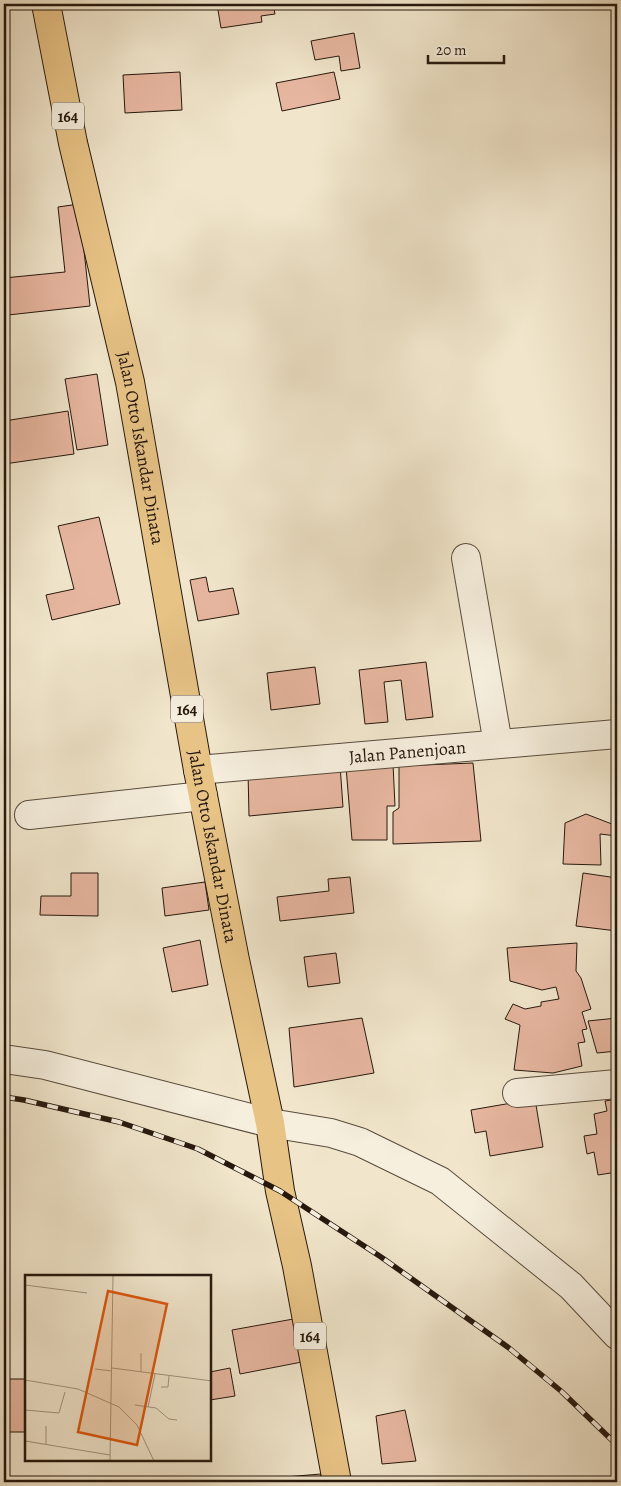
<svg xmlns="http://www.w3.org/2000/svg" width="621" height="1486" font-family="Alegreya,serif">
	<rect width="100%" height="100%" fill="#f1e6cc"/>
	<filter id="stains"><feTurbulence type="fractalNoise" baseFrequency=".004" numOctaves="4"/><feColorMatrix values="0 0 0 0 .2 0 0 0 0 .09 0 0 0 0 .02 0 0 0 .5 -.17"/></filter>
	<radialGradient id="worn" r=".72"><stop offset=".6" stop-color="#630" stop-opacity="0"/><stop offset="1" stop-color="#630" stop-opacity=".3"/></radialGradient>
	<!-- building -->
	<g fill="#e7b6a0" stroke="#26180d">
		<polygon points="217,4 273,4 275,14 261,16 262,22 221,28"/>
		<polygon points="354,33 360,68 341,71 339,56 315,60 311,41"/>
		<polygon points="180,72 182,110 125,113 123,75"/>
		<polygon points="334,72 340,99 282,111 276,83"/>
		<polygon points="79,204 90,306 8,315 4,278 65,272 58,207"/>
		<polygon points="97,374 108,445 77,450 65,379"/>
		<polygon points="68,411 74,454 4,464 4,421"/>
		<polygon points="99,517 120,604 52,620 46,595 74,589 58,526"/>
		<polygon points="206,577 209,592 233,588 239,614 198,621 190,580"/>
		<polygon points="426,662 433,717 406,720 401,680 384,682 388,722 365,724 359,670"/>
		<polygon points="315,667 320,704 271,710 267,673"/>
		<polygon points="473,763 481,841 393,844 393,812 399,808 399,766"/>
		<polygon points="393,764 395,806 387,806 387,840 352,840 346,767"/>
		<polygon points="340,765 343,807 249,816 248,772"/>
		<polygon points="586,814 617,826 617,836 600,834 601,865 563,864 565,823"/>
		<polygon points="71,873 98,873 98,916 40,915 41,896 71,896"/>
		<polygon points="583,873 617,878 617,931 576,926"/>
		<polygon points="350,877 354,913 280,921 277,897 329,891 328,879"/>
		<polygon points="205,882 209,910 165,916 162,888"/>
		<polygon points="200,940 208,985 172,992 163,948"/>
		<polygon points="577,943 576,971 581,978 591,1009 582,1012 587,1029 582,1030 585,1042 578,1043 582,1066 553,1073 514,1070 520,1025 505,1019 513,1004 525,1009 541,1006 541,1002 559,999 556,987 542,990 510,981 507,948"/>
		<polygon points="336,953 340,983 308,987 304,957"/>
		<polygon points="362,1018 374,1073 294,1087 289,1028"/>
		<polygon points="617,1018 617,1051 597,1053 588,1021"/>
		<polygon points="535,1099 543,1147 490,1156 486,1131 475,1133 471,1110"/>
		<polygon points="617,1099 617,1172 598,1175 594,1152 587,1154 584,1136 597,1134 594,1114 607,1111 605,1101"/>
		<polygon points="299,1318 307,1361 240,1374 232,1330"/>
		<polygon points="230,1368 235,1396 210,1400 210,1372"/>
		<polygon points="4,1379 26,1379 26,1432 8,1432 4,1409"/>
		<polygon points="405,1410 416,1461 382,1464 376,1416"/>
		<polygon points="321,1474 321,1482 249,1482 249,1480"/>
	</g>
	<g fill="none" stroke-linecap="round" stroke-linejoin="round">
		<defs>
			<g id="minor">
				<polyline points="466,558 498,744"/>
				<path id="s1" d="M198 770 617 734"/>
				<polyline points="29,815 203,796"/>
				<polyline points="4,1059 45,1065 270,1123 331,1133 360,1142 440,1181 571,1286 617,1335"/>
				<polyline points="517,1093 617,1084"/>
			</g>
			<g id="major">
				<path id="s2" d="M46 4 73 143 130 382 198 770 235 960 270 1123 280 1191 297 1266 337 1482"/>
			</g>
		</defs>
		<!-- minor casing -->
		<use href="#minor" stroke="#594c3d" stroke-width="30"/>
		<!-- major casing -->
		<use href="#major" stroke="#26180d" stroke-width="30"/>
		<!-- minor -->
		<use href="#minor" stroke="#f6efde" stroke-width="28"/>
		<!-- major -->
		<use href="#major" stroke="#e8c386" stroke-width="28"/>
		<defs>
			<polyline id="rail" points="4,1097 24,1100 119,1122 198,1149 280,1191 381,1257 509,1348 561,1391 617,1445"/>
		</defs>
		<!-- rail casing -->
		<use href="#rail" stroke="#26180d" stroke-width="5.5"/>
		<!-- rail -->
		<use href="#rail" stroke="#f6efde" stroke-width="4" stroke-dasharray="11" stroke-linecap="butt"/>
	</g>
	<g text-anchor="middle" stroke-width="5" stroke-linejoin="round" paint-order="stroke">
		<!-- shield labels -->
		<g fill="#f6efde" stroke="#64584c" stroke-width="1">
			<rect x="52" y="102.5" width="32" height="27" rx="4"/>
			<rect x="171" y="695.5" width="32" height="27" rx="4"/>
			<rect x="294" y="1322.5" width="32" height="27" rx="4"/>
		</g>
		<g font-size="16" font-weight="bold" fill="#26180d">
			<text x="68" y="122">164</text>
			<text x="187" y="715">164</text>
			<text x="310" y="1342">164</text>
		</g>
		<!-- street labels -->
		<g font-size="18" fill="#26180d" stroke="#f6efde">
			<text dy="6" stroke="none"><textPath href="#s2" startOffset="454">Jalan Otto Iskandar Dinata</textPath></text>
			<text dy="6" stroke="none"><textPath href="#s1" startOffset="210">Jalan Panenjoan</textPath></text>
			<text dy="6" stroke="none"><textPath href="#s2" startOffset="859">Jalan Otto Iskandar Dinata</textPath></text>
		</g>
	</g>
	<!-- overview -->
	<g transform="translate(25 1275)">
		<rect width="186" height="186" fill="#f1e6cc"/>
		<path fill="none" stroke="#a09480" stroke-width="1" d="M0 10 62 18M87 93 187 106M70 94 87 96M116 97V78M0 105 53 114 94 132 112 150 129 186M136 112H143L144 101M110 130 131 133 144 144 152 145M123 132 130 99M0 135 34 138 40 117M0 166 85 180M21 170V151M85 186 88 1"/>
		<path fill="#de560c" fill-opacity="0.15" stroke="#de560c" stroke-width="2.5" d="M83 16 142 29 112 170 53 157Z"/>
		<rect width="186" height="186" fill="none" stroke="#26180d" stroke-width="2.5"/>
	</g>
	<!-- margin -->
	<rect width="621" height="1486" fill="none" stroke="#f1e6cc" stroke-width="20"/>
	<rect x="5" y="5" width="611" height="1476" fill="none" stroke="#26180d" stroke-width="2.5"/>
	<rect x="10" y="10" width="601" height="1466" fill="none" stroke="#26180d"/>
	<!-- scale -->
	<path d="M428 55v8h76v-8" fill="none" stroke="#26180d" stroke-width="2.5"/>
	<text x="436" y="55" font-size="15" fill="#26180d" stroke="#f6efde" stroke-width="4" paint-order="stroke">20 m</text>
	<rect width="100%" height="100%" filter="url(#stains)"/>
	<rect width="100%" height="100%" fill="url(#worn)"/>
</svg>
